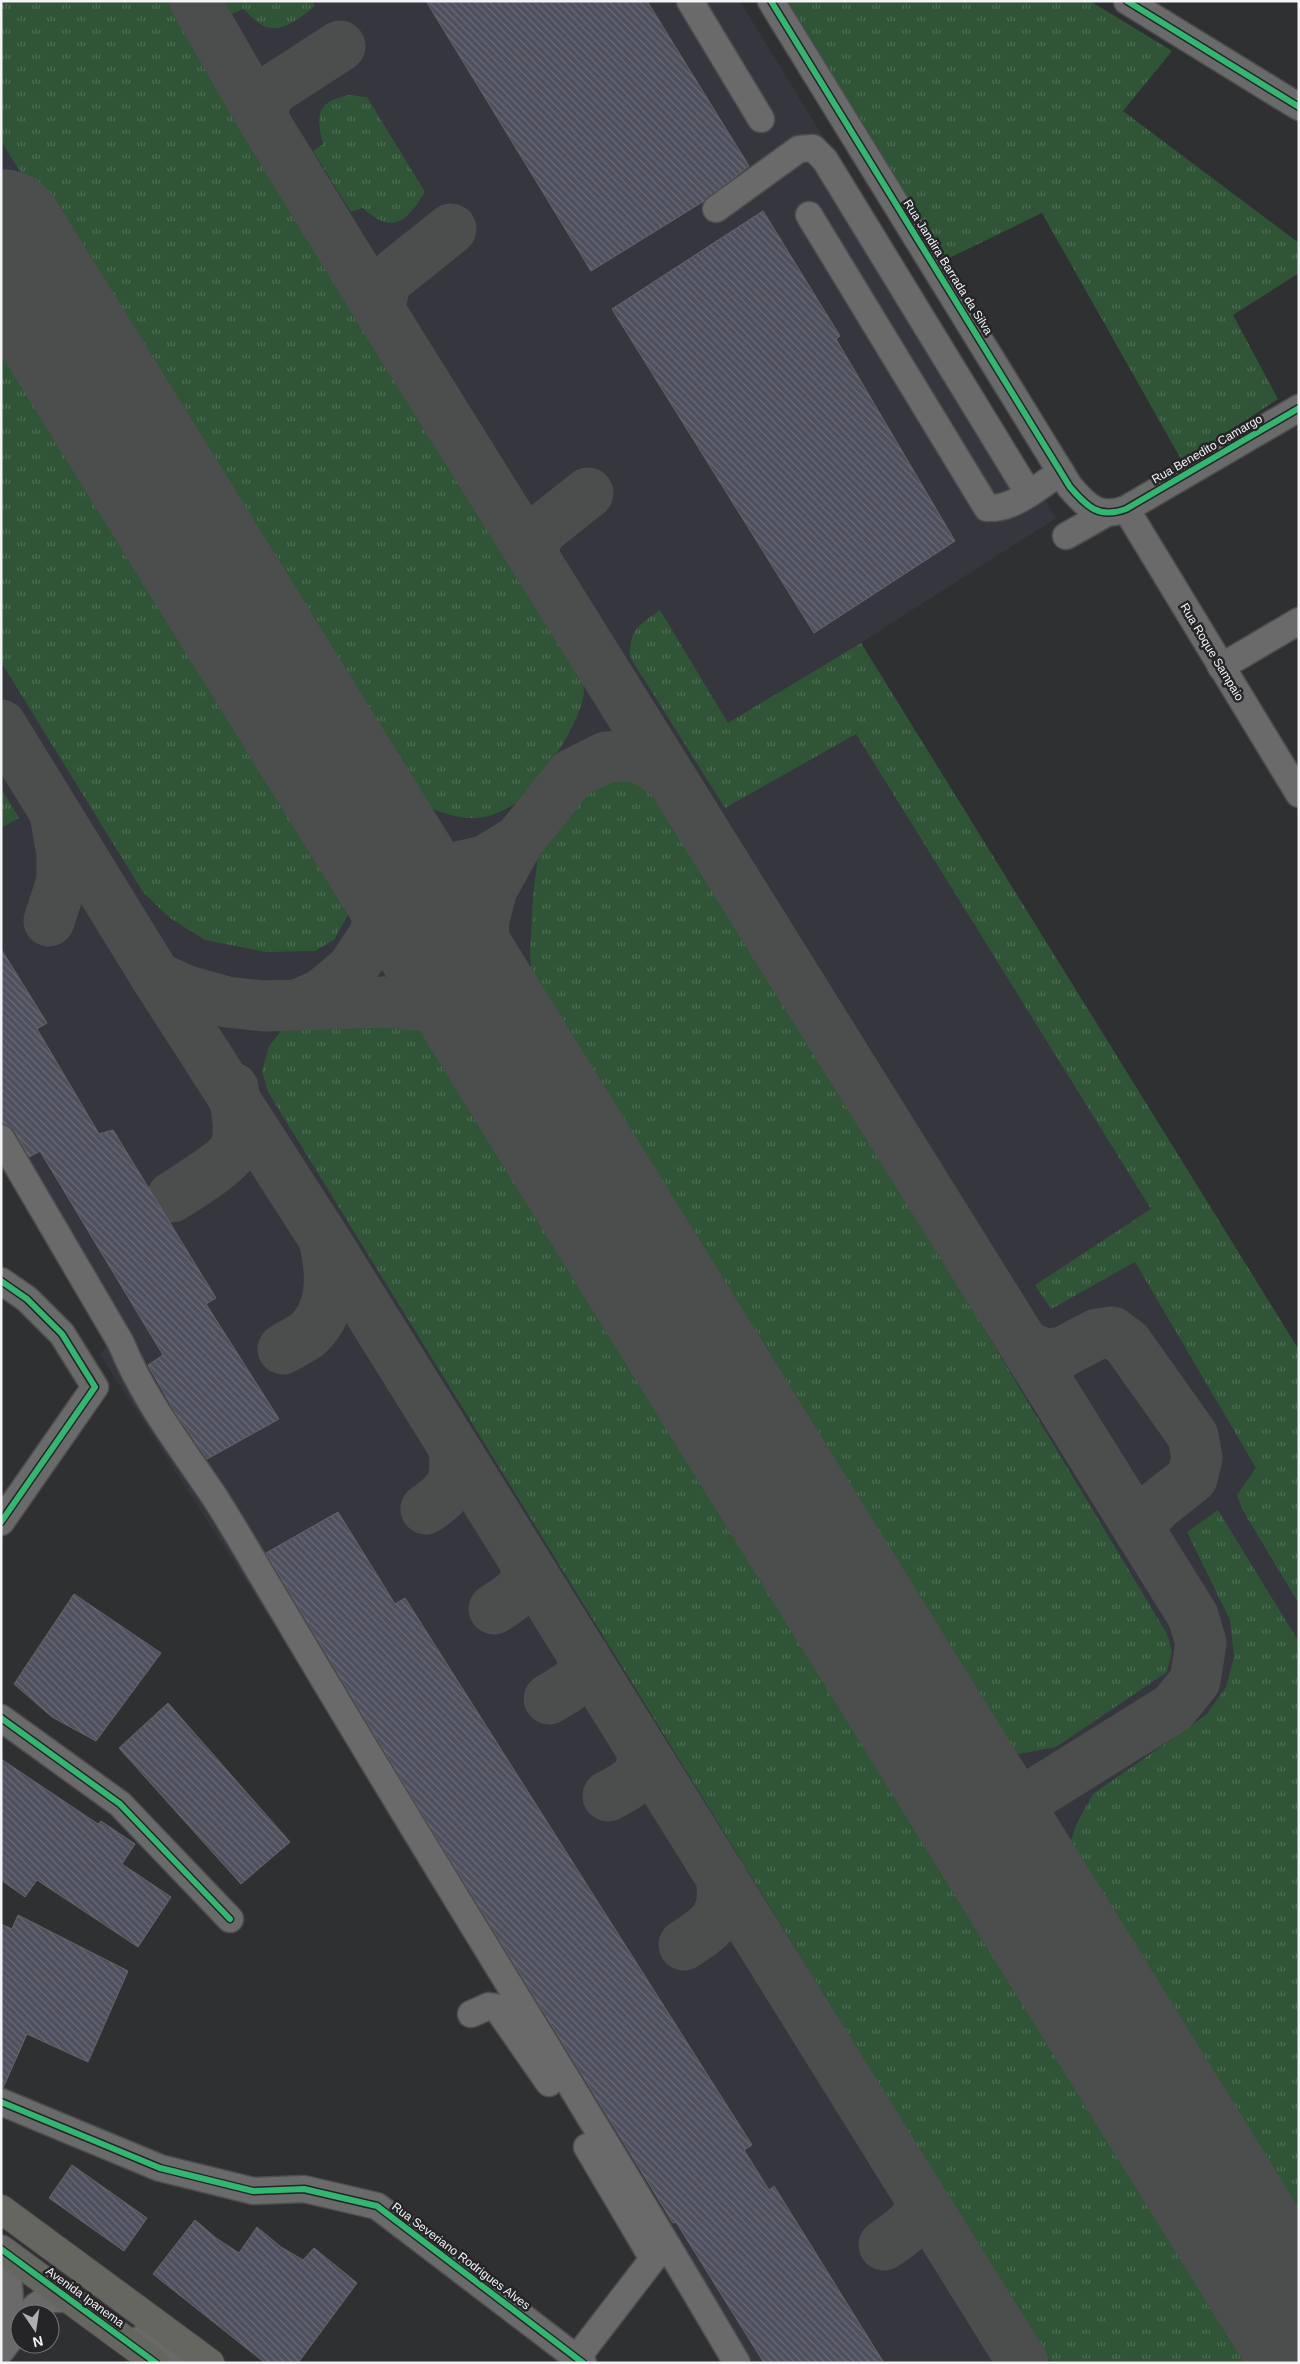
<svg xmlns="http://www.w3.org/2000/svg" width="1300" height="2364" font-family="Helvetica,sans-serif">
	<defs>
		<pattern id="grass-tufts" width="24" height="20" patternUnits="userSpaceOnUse" patternTransform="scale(1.25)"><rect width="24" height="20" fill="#2f5536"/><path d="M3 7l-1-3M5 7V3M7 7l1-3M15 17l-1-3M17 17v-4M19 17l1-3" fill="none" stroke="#4e6e54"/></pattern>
		<pattern id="building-back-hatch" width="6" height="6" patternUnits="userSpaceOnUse" patternTransform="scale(1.25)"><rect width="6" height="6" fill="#4f505e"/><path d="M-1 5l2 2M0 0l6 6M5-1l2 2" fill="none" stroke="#696a76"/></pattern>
	</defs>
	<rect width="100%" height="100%" fill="#2f3031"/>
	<!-- built -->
	<polygon fill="#35363e" points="1,1 740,1 1056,518 861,643 1299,1350 1299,2363 728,2363 677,2275 264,1609 100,1355 111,1338 83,1291 1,1166"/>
	<!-- grass -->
	<g fill="url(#grass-tufts)">
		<path d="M1 1H173L569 643C577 658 584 672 584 690 584 719 539 785 516 803 509 808 493 815 485 817 459 822 434 809 411 801L1 141Z"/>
		<path d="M224 1H312L315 6C301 17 280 36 262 25 255 21 249 14 243 9L232 14Z"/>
		<polygon points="784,1 1090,1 1172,51 1123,111 1299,243 1299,273 1233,315 1278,399 1182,461 1042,213 943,261"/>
		<path d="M348 95 367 97 425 192C407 221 393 236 363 208L351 212 313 151 323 144C316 115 316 102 348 95Z"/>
		<polygon points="1,296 345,850 354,879 349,913 334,940 315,951 266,952 205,940 170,918 143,892 1,662"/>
		<path d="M660 610 728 723 861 643 1299 1350V1604L1242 1509 1237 1495 1256 1468 1135 1262 1051 1309 1035 1285 1151 1209 856 734 725 808 630 657C630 628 638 626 660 610Z"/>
		<polygon points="613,768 638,770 657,783 1167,1634 1172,1652 1167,1672 1056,1747 1019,1754 998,1745 547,1026 534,997 530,955 533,897 539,847 555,812 586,778"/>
		<polygon points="1,788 19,818 1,828"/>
		<path d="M407 1013C442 1022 452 1035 473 1062L1280 2363H1051L268 1092 262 1071 269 1046 286 1025 313 1015Z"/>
		<polygon points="1218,1510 1299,1642 1299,2235 1066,1855 1077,1823 1093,1794 1206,1715 1226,1687 1234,1657 1230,1620 1187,1532"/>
	</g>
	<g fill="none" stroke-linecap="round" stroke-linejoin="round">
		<!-- taxiway -->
		<g stroke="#4c4e4e" stroke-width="51">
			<path d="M195 1 261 116 379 309 1193 1616 1201 1643 1195 1681 1173 1708 1019 1804C1007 1822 1004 1836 1006 1858"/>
			<polyline points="261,116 269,92 340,46"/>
			<polyline points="379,309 386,281 451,229"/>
			<polyline points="531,553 540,531 588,493"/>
			<polyline points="1,725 156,977 323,1237 1023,2363"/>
			<polyline points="49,921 62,881 62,854 56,820"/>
			<polyline points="156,977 184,990 227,1002 265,1006 297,1005 322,994 352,969 375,934 384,888 374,844 345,788 389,850 417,863 448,869 485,861 519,840 572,774 606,757 638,756 667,774"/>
			<polyline points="297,1005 384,1002 441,1007 477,1025 504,1046 487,1004 482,962 484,920 492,889 519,840"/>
			<path d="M172 1197C187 1187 230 1162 236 1146 242 1127 235 1106 233 1088"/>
			<polyline points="1025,1346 1046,1354 1063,1352 1097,1334 1112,1332 1127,1343 1193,1436 1197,1458 1192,1478 1159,1504 1146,1517 1139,1530"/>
			<path d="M283 1349C291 1344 300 1340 307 1335 335 1310 332 1272 324 1240"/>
			<path d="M426 1509C454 1490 457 1480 454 1448"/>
			<path d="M494 1609C513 1596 529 1590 526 1564"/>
			<path d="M549 1699C568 1687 582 1683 585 1658"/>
			<path d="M966 1793C986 1805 997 1806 1019 1804"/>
			<path d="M608 1796C630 1784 642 1780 643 1753"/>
			<path d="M684 1945C715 1925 727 1915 721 1876"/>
			<path d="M884 2245C903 2232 915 2225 923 2202"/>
		</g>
		<!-- runway -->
		<polyline stroke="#4c4e4e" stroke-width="128" points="1,233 1299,2330"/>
	</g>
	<!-- building -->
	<g fill="url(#building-back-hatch)" stroke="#656566">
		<polygon points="426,1 647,1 749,166 704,201 591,271"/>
		<polygon points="763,211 840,336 836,339 955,541 814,633 612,309"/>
		<polygon points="1,949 47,1023 37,1029 99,1134 113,1130 216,1298 206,1304 279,1419 207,1459 176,1414 148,1365 163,1355 40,1151 29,1157 14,1130 4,1124 1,1119"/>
		<polygon points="338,1512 395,1604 405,1598 752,2145 744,2150 769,2190 774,2186 884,2363 764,2363 676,2222 673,2223 410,1794 266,1553"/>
		<polygon points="74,1594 161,1653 96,1741 52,1717 14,1684"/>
		<polygon points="168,1703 290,1842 241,1884 119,1748"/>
		<polygon points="1,1759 98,1824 101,1821 135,1844 122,1864 171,1897 138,1947 37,1880 25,1897 1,1880"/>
		<polygon points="18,1915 128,1971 88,2062 27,2034 3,2088 1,2087 1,1924 12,1929"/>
		<polygon points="72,2165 147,2218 124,2251 49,2198"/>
		<polygon points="195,2220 216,2238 239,2253 257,2227 281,2247 303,2260 314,2248 357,2283 298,2363 265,2363 153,2274"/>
	</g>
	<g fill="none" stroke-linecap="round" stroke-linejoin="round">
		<defs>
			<g id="minor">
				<polyline points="690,1 761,119"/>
				<path d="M771 1 1070 487C1087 507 1099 519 1126 509L1299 408"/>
				<polyline points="1127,1 1299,107"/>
				<polyline points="716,209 799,149 813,148 825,160 1029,494"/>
				<path d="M809 215 987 508C1014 510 1039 486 1061 472"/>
				<polyline points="1126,509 1299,794"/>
				<polyline points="1066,536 1105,514"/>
				<polyline points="1221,667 1299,621"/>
				<path d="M1 1138 121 1343C143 1398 181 1447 214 1496 239 1535 261 1575 285 1614 433 1865 590 2111 737 2363"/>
				<polyline points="1,1281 27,1299 62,1334 95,1387 1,1522"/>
				<polyline points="1,1718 120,1804 230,1919"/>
				<polyline points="471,2014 489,2006 496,2007 549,2083"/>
				<polyline points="1,2102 160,2168 253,2191 304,2189 377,2206 583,2363"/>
				<path d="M29 2314C39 2299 53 2298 69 2299"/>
				<polyline points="1,2317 10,2298 6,2252"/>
				<polyline points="140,2339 173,2363"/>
				<polyline points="1,2351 20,2326"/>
				<polyline points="573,2363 653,2259 587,2147"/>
			</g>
			<g id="major">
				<polyline points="1,2209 210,2363"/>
				<polyline points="1,2249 156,2363"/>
			</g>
		</defs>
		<!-- minor casing -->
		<use href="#minor" stroke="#4c4d4e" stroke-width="29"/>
		<!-- major casing -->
		<use href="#major" stroke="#4c4d4e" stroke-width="30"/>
		<!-- minor -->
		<use href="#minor" stroke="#6a6a6b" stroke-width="26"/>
		<!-- major -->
		<use href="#major" stroke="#666661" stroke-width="28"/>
		<defs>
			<g id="cycleway">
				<path d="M771 1 1070 487C1087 507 1099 519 1126 509L1299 408"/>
				<polyline points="1127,1 1299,107"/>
				<polyline points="1,1281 27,1299 62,1334 95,1387 1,1522"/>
				<polyline points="1,1718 120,1804 230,1919"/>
				<polyline points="1,2102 160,2168 253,2191 304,2189 377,2206 583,2363"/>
				<polyline points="1,2249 156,2363"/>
			</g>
		</defs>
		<!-- cycleway casing -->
		<use href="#cycleway" stroke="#252528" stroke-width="9"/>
		<!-- cycleway -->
		<use href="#cycleway" stroke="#33b770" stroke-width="6"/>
	</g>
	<g text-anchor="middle" stroke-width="5" stroke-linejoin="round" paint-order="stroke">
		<!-- street labels -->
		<g font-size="12" fill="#f4f4f7" stroke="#252528">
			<text transform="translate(948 267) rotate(58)" y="4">Rua Jandira Barrada da Silva</text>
			<text transform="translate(1207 449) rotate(-30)" y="4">Rua Benedito Camargo</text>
			<text transform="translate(1212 652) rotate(59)" y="4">Rua Roque Sampaio</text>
			<text transform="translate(461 2256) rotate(37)" y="4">Rua Severiano Rodrigues Alves</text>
			<text transform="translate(85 2297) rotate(36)" y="4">Avenida Ipanema</text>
		</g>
	</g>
	<!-- border -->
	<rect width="1300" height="2364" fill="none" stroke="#f4f4f7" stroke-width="5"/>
	<!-- north arrow -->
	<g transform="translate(35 2329) rotate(167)"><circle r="24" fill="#252528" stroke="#78787b"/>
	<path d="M0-4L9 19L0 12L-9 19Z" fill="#afafb2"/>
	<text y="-8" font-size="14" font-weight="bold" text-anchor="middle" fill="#f4f4f7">N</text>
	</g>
</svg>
